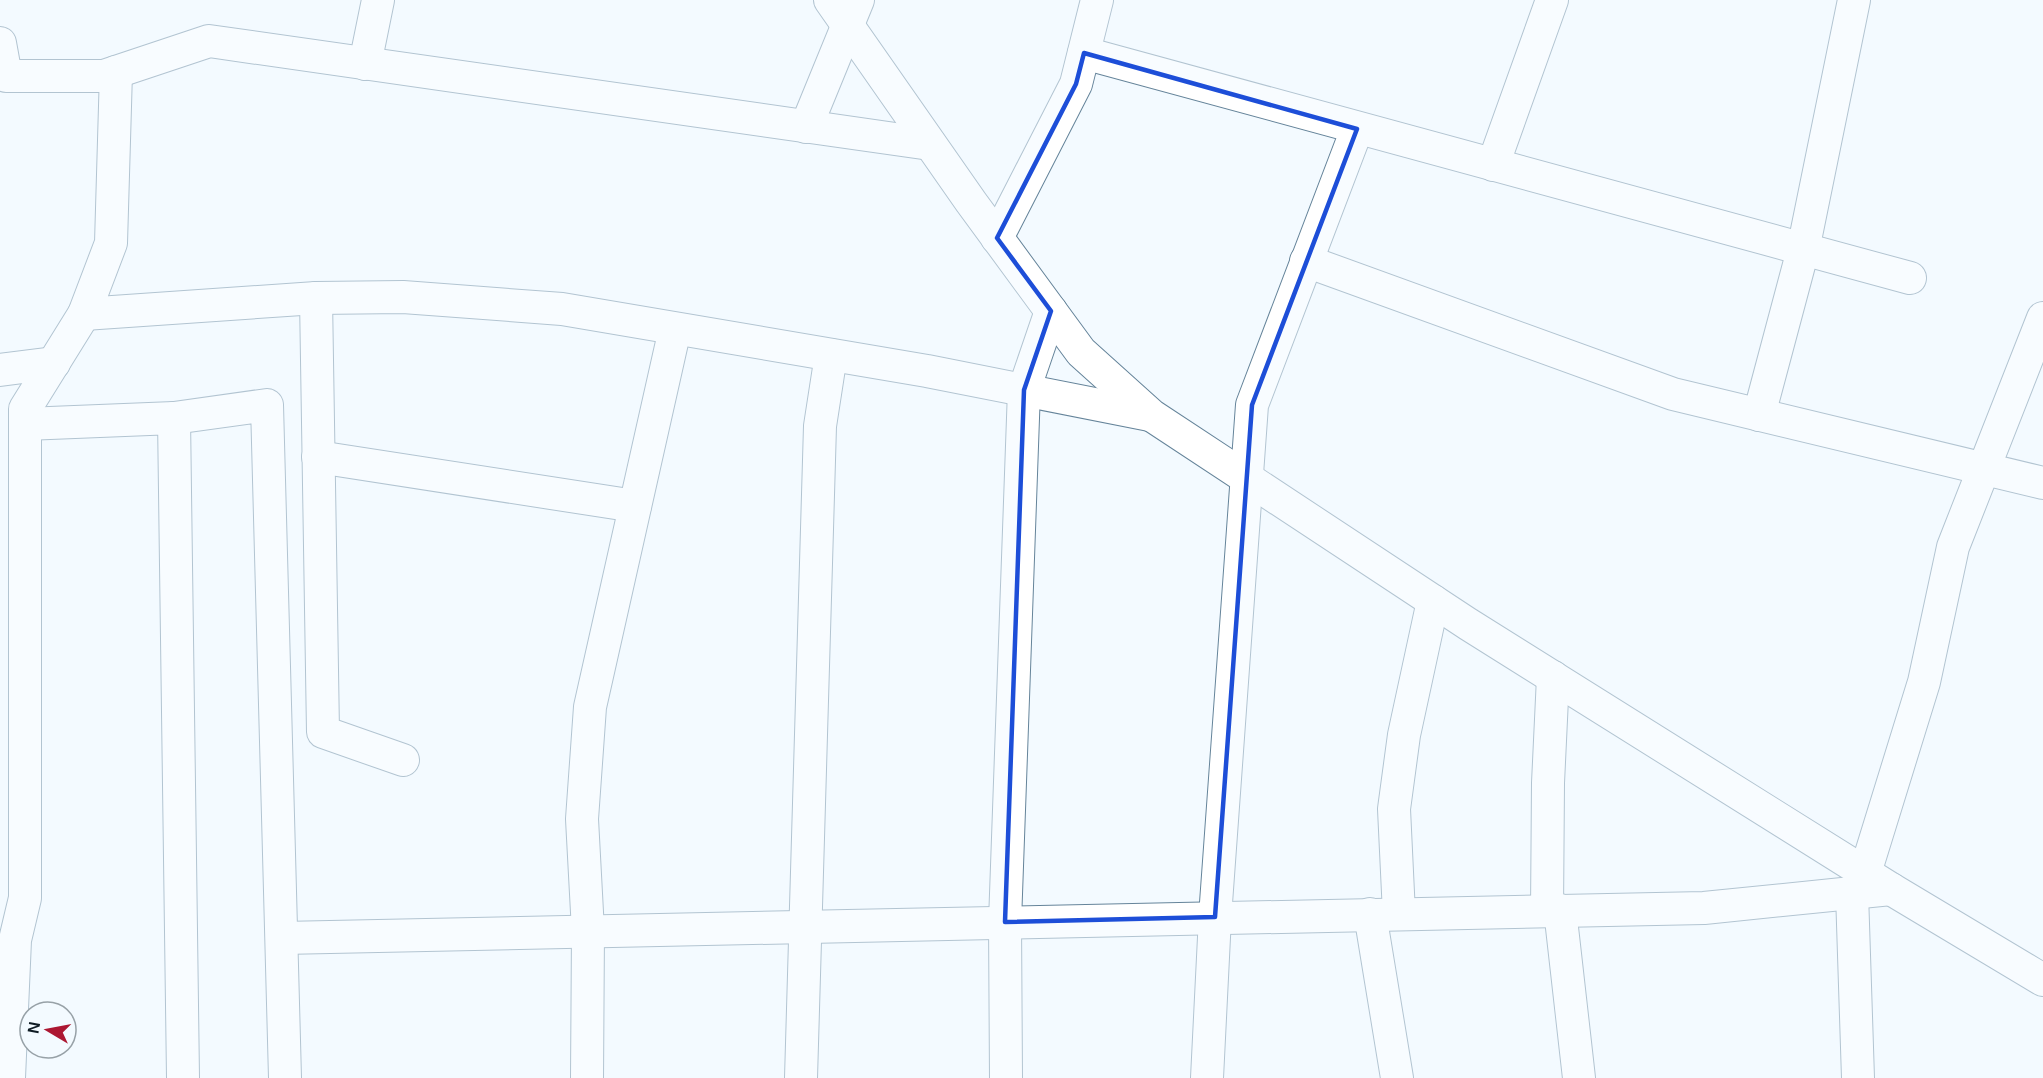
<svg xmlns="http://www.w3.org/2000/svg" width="2043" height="1078" font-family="Helvetica,sans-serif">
	<rect width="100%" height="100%" fill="#f3faff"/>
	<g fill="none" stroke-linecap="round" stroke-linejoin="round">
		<defs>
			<g id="minor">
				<polyline points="830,0 971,202 1081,352 1151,415 1468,624 1891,889 2043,980"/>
				<polyline points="0,43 6,76 104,76 209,41 930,144"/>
				<polyline points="1084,53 1910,278"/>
				<polyline points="365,64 378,0"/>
				<polyline points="116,72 111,243 84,314 316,298 403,297 562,309 927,371 1150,415"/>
				<polyline points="806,127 858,0"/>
				<polyline points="1493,165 1552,0"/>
				<polyline points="997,238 1076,84 1097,0"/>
				<polyline points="1306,261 1673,394 2043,483"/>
				<polyline points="316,298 323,732 403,760"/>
				<polyline points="0,370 54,363"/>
				<polyline points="1759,415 1803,250 1854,0"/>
				<polyline points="174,418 267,405 285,1078"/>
				<polyline points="25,424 174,418 183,1078"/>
				<polyline points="318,457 635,506"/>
				<polyline points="1865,873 1924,682 1953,547 2043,318"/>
				<polyline points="1852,893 1858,1078"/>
				<polyline points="1560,910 1579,1078"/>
				<polyline points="1547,911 1548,783 1553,677"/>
				<polyline points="1370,914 1397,1078"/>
				<polyline points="1399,914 1394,809 1404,735 1433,601"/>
				<polyline points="282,938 1704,908 1891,889"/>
				<polyline points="9,1078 15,940 25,898 25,409 84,314"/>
				<polyline points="587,1078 588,931 582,819 590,707 675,329"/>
				<polyline points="801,1078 820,426 831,355"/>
				<polyline points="1006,1078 1005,922 1024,390 1051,311"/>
				<polyline points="1207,1078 1215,917 1252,405 1357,129"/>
			</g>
		</defs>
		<!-- minor casing -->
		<use href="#minor" stroke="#65849a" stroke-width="34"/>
		<!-- minor -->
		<use href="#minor" stroke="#fff" stroke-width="32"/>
	</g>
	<!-- marked area -->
	<path d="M0 0H2043V1078H0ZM1084 53 1357 129 1252 405 1215 917 1005 922 1024 390 1051 311 997 238 1076 84Z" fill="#f3faff" fill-opacity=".55" fill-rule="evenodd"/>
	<path fill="none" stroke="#1d4ed8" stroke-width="4.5" stroke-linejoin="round" d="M1084 53 1357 129 1252 405 1215 917 1005 922 1024 390 1051 311 997 238 1076 84Z"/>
	<!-- north arrow -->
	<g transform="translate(48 1030) rotate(280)"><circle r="28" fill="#f3faff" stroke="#97a1a7" stroke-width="1.5"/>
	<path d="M0-4.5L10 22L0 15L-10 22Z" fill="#ac1732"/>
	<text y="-9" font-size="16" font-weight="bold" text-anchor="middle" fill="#0e1b23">N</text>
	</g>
</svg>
